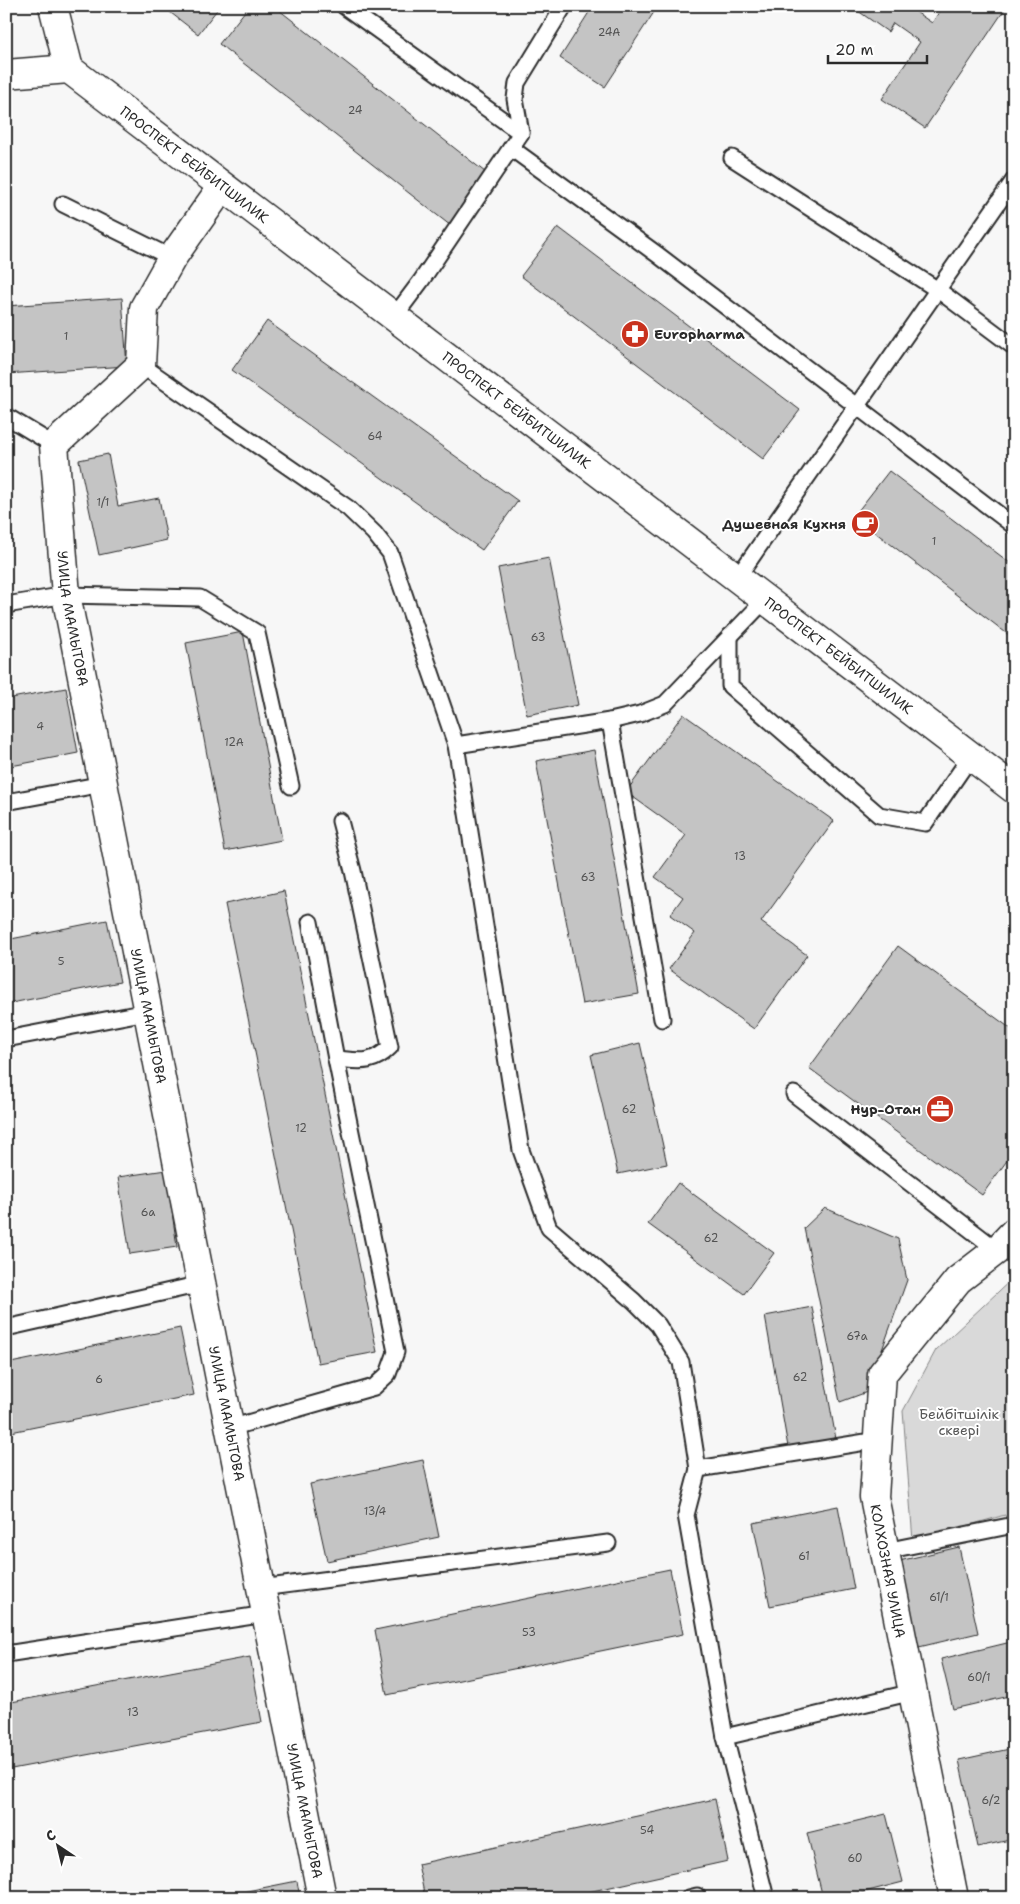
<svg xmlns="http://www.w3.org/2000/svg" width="1020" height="1904" font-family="'Shantell Sans',sans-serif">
	<rect width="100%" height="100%" fill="#f7f7f7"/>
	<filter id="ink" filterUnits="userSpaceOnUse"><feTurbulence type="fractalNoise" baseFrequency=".02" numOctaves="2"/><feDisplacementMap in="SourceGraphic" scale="10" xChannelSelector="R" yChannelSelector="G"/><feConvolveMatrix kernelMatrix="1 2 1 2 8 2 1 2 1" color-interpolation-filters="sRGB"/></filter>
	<g filter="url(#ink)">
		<!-- green -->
		<polygon fill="#d9d9d9" stroke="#828282" points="1014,1277 1014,1544 1005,1515 913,1541 903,1411 936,1350"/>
		<!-- building -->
		<g fill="#c4c4c4" stroke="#2b2b2b">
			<polygon points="162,6 220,6 198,34"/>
			<polygon points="249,6 274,6 490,176 451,226 219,44"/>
			<polygon points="593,6 658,6 605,87 560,58"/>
			<polygon points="851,6 907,6 932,23 943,6 1007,6 925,128 882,99 920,42 893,23 888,32"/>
			<polygon points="558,227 800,410 763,459 521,276"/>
			<polygon points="122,298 127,366 6,374 6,306"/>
			<polygon points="267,321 518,501 482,550 232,370"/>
			<polygon points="108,454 118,506 159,498 167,540 99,555 79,460"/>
			<polygon points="889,471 1014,566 1014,639 854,516"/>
			<polygon points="549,558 578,705 527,715 498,568"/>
			<polygon points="243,632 282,840 225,851 186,643"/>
			<polygon points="66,688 78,753 6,767 6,699"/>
			<polygon points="683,714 834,821 761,922 807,955 754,1029 669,969 695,933 670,915 683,897 655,877 686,835 626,792"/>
			<polygon points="594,750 639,994 582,1004 536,761"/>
			<polygon points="284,891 377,1352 318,1363 225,904"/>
			<polygon points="107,920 120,982 6,1004 6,940"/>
			<polygon points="898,946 1014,1031 1014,1151 982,1195 809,1068"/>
			<polygon points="640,1043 667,1164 618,1174 591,1055"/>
			<polygon points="166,1170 177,1247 130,1254 118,1177"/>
			<polygon points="678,1183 774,1253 744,1294 648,1224"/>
			<polygon points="825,1208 898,1239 907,1280 867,1392 840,1402 804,1228"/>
			<polygon points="812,1307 836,1439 788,1447 765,1316"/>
			<polygon points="180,1328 194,1395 6,1433 6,1364"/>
			<polygon points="423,1460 439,1537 327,1561 310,1484"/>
			<polygon points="838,1506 854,1589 770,1606 753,1523"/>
			<polygon points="959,1547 978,1633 919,1647 899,1561"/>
			<polygon points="670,1569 683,1634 387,1695 375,1630"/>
			<polygon points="1011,1642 1014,1655 1014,1695 953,1709 941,1659"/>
			<polygon points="250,1657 262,1722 6,1770 6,1703"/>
			<polygon points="1014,1748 1014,1839 978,1847 959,1760"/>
			<polygon points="715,1799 728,1861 561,1898 425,1898 418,1864"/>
			<polygon points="886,1814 903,1882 841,1898 823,1898 807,1833"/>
			<polygon points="297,1881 300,1898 212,1898"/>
		</g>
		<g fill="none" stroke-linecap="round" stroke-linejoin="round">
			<defs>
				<g id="service">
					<polyline points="344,6 521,133"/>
					<polyline points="511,148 658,255 1014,526"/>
					<polyline points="732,158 938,290 1014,347"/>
					<polyline points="63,204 172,258"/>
					<polyline points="394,317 421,281 521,133 515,99 517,83 564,6"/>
					<polyline points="141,365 348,508 374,533 390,553 456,745 521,1150 549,1228 634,1301 658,1325 681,1362 698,1469 686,1515 725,1737 913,1692"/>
					<polyline points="6,416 54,445"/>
					<polyline points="737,578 1014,180"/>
					<polyline points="6,605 66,595 200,598 257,633 291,786"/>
					<polyline points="730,636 730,686 879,815 925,823 971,756"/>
					<polyline points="610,721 662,1019"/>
					<polyline points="456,745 610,721 640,714 665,704 765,600"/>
					<polyline points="6,802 103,784"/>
					<polyline points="6,1039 147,1012"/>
					<path d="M336 1059C360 1061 372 1065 390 1047L353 871 340 821"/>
					<polyline points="794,1094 997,1250"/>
					<polyline points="6,1328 201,1284"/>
					<polyline points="230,1428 374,1387 388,1374 396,1352 336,1059 310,922"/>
					<polyline points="698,1469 878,1440"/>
					<polyline points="885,1551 1014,1525"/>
					<polyline points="261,1588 608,1543"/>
					<polyline points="6,1654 266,1614"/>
					<polyline points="725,1737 766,1898"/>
					<polyline points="689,1898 697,1896"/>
				</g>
				<g id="minor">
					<path id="s1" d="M222 187 172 258 144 308 141 365 54 445 66 595 322 1898"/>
					<polyline points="954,1898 874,1497 882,1374 958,1280 997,1250 1014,1232"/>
				</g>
				<g id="primary">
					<polyline points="53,6 69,69"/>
					<path id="s2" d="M6 74 69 69 1014 789"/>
				</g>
			</defs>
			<!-- service casing -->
			<use href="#service" stroke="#2b2b2b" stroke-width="19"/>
			<!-- minor casing -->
			<use href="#minor" stroke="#2b2b2b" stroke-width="31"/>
			<!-- primary casing -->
			<use href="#primary" stroke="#2b2b2b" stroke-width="31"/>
			<!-- service -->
			<use href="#service" stroke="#fff" stroke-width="15"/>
			<!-- minor -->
			<use href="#minor" stroke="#fff" stroke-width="28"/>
			<!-- primary -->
			<use href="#primary" stroke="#fff" stroke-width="28"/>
		</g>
	</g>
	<!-- icons -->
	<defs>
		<symbol id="pharmacy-disc" viewBox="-11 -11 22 22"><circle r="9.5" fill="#c8321e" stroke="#fff"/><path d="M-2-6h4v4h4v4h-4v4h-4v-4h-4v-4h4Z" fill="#fff"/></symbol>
		<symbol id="cafe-disc" viewBox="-11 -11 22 22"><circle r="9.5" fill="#c8321e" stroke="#fff"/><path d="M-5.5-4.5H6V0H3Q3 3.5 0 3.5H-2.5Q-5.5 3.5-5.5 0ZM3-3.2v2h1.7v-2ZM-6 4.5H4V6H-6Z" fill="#fff"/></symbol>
		<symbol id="office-disc" viewBox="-11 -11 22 22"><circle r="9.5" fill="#c8321e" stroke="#fff"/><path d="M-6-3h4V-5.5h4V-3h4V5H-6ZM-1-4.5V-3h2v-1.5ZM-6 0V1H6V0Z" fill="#fff"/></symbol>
	</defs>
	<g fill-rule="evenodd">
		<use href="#pharmacy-disc" x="619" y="318" width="32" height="32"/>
		<use href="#cafe-disc" x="849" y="508" width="32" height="32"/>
		<use href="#office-disc" x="924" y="1093" width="32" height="32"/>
	</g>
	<g text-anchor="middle" stroke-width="4" stroke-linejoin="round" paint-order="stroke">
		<!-- number labels -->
		<g font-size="11" fill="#515151">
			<text x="609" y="36">24А</text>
			<text x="355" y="114">24</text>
			<text x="66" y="340">1</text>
			<text x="375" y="440">64</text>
			<text x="103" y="506">1/1</text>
			<text x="934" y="545">1</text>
			<text x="538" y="641">63</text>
			<text x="40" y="730">4</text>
			<text x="234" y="746">12А</text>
			<text x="740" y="860">13</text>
			<text x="588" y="881">63</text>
			<text x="61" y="965">5</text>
			<text x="629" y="1113">62</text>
			<text x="301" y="1132">12</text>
			<text x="148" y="1216">6а</text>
			<text x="711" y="1242">62</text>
			<text x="857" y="1340">67а</text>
			<text x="800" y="1381">62</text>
			<text x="99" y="1383">6</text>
			<text x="375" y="1515">13/4</text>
			<text x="804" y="1560">61</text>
			<text x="939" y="1601">61/1</text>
			<text x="529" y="1636">53</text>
			<text x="979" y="1681">60/1</text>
			<text x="133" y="1716">13</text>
			<text x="991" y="1804">6/2</text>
			<text x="647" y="1834">54</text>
			<text x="855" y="1862">60</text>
		</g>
		<!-- street labels -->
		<g font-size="14" fill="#2b2b2b" stroke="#fff">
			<text dy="5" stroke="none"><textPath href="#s2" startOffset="221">ПРОСПЕКТ БЕЙБИТШИЛИК</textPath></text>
			<text dy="5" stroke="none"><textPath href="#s2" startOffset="626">ПРОСПЕКТ БЕЙБИТШИЛИК</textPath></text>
			<text dy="5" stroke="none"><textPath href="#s1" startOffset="494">УЛИЦА МАМЫТОВА</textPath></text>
			<text dy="5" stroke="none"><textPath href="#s2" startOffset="1031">ПРОСПЕКТ БЕЙБИТШИЛИК</textPath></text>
			<text dy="5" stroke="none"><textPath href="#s1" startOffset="899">УЛИЦА МАМЫТОВА</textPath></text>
			<text dy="5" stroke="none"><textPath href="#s1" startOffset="1304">УЛИЦА МАМЫТОВА</textPath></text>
			<text transform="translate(888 1571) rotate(79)" y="5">КОЛХОЗНАЯ УЛИЦА</text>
			<text dy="5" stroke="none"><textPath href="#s1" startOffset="1709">УЛИЦА МАМЫТОВА</textPath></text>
		</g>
		<!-- poi labels -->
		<g font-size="14" font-weight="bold" fill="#2b2b2b" stroke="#fff" text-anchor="end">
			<text x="654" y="339" text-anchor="start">Europharma</text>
			<text x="846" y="529">Душевная Кухня</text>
			<text x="921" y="1114">Нур-Отан</text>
		</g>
		<!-- park labels -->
		<g font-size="14" fill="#565656" stroke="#fff">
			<text x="959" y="1419">Бейбітшілік<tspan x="959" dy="16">сквері</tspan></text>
		</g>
	</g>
	<!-- margin -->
	<rect width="1020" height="1904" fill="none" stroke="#fff" stroke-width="25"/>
	<rect x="12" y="12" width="995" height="1879" fill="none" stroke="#2b2b2b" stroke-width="2" filter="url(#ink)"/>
	<!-- north arrow -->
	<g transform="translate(58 1846) rotate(325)" stroke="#ffffff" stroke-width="4" paint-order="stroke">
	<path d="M0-4L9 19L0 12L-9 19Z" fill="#2b2b2b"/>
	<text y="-8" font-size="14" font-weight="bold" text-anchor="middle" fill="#2b2b2b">С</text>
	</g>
	<!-- scale -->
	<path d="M828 55v8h99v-8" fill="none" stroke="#2b2b2b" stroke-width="2.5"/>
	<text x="835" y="55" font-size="15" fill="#2b2b2b" stroke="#ffffff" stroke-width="4" paint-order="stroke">20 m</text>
</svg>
